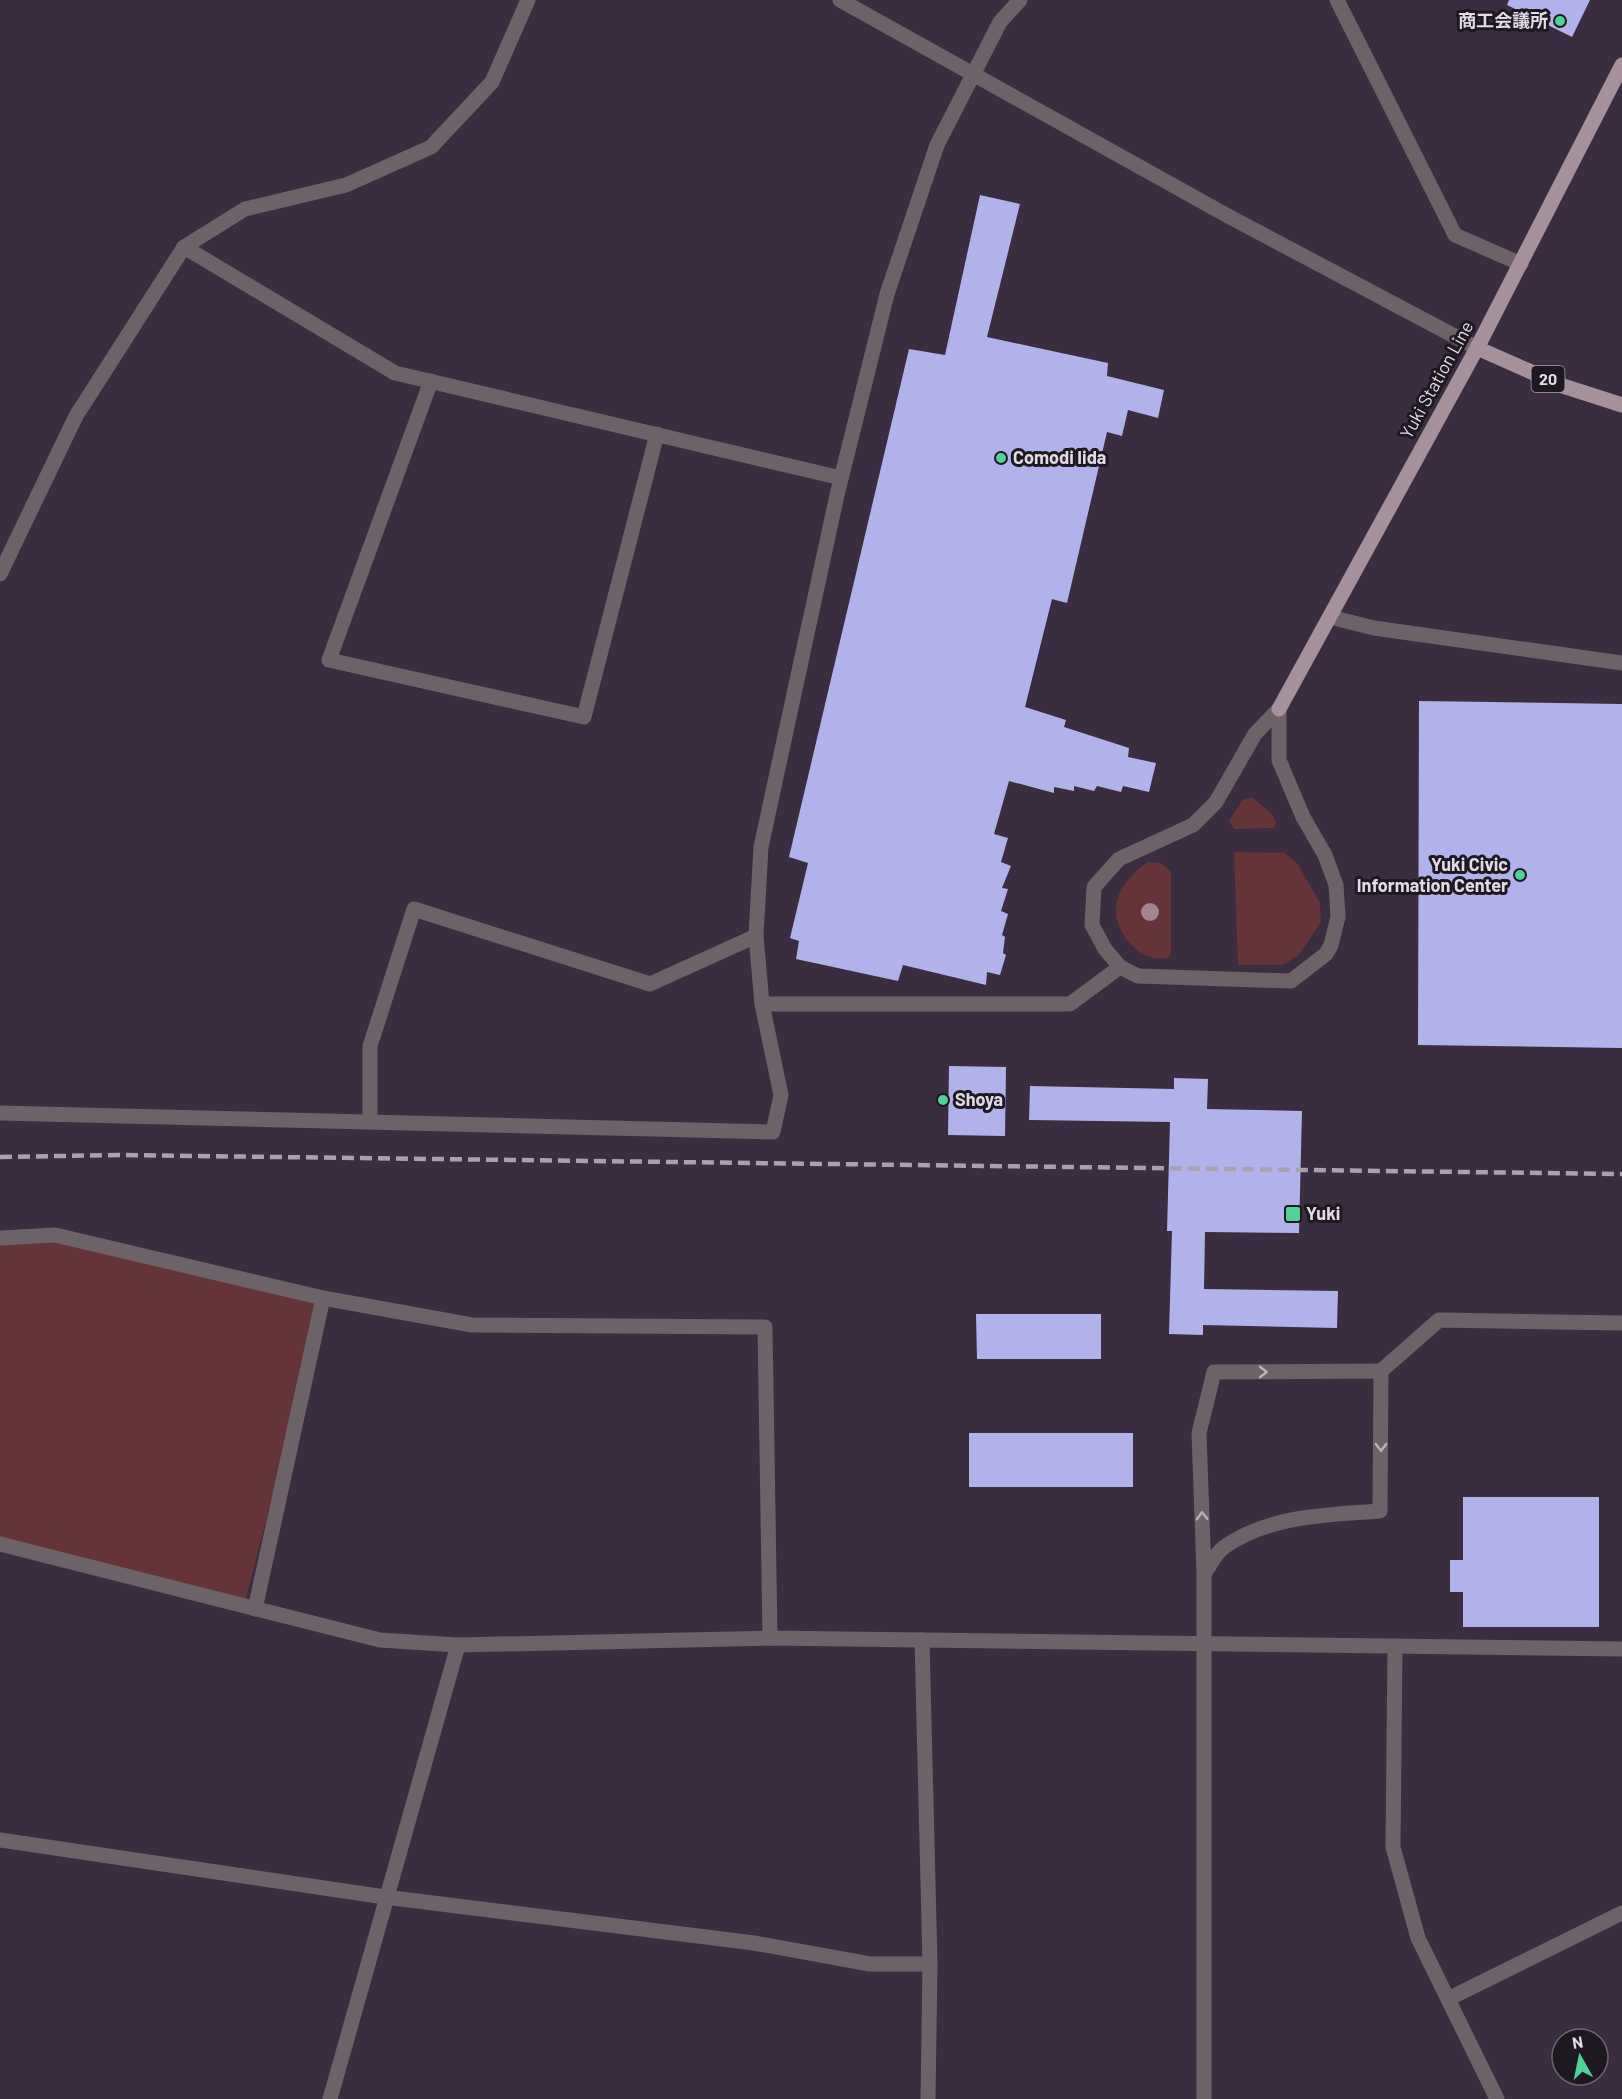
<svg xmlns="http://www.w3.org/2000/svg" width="1622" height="2099" font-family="Barlow,'Noto Sans JP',sans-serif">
	<rect width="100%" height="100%" fill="#3a2d40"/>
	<!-- green -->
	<g fill="#653438">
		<polygon points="1253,798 1272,814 1276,822 1274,828 1234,829 1229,821 1243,799"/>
		<polygon points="1234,852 1284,853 1297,863 1320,903 1321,922 1299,955 1283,965 1238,965"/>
		<path d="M1148 862 1161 863 1171 872V953L1168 958C1141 964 1114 934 1116 906 1118 888 1134 871 1148 862Z"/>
		<polygon points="55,1235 323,1298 244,1606 0,1544 0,1238"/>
	</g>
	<!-- building -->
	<g fill="#b2b2ea">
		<polygon points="1509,0 1590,0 1572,37 1507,5"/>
		<polygon points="980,195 1020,204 987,337 1108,363 1107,376 1164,390 1158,418 1128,410 1122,436 1107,432 1067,603 1052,599 1025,707 1066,720 1064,727 1129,748 1128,757 1156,763 1149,792 1123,786 1121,792 1097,786 1094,791 1074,786 1074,791 1054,787 1054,793 1009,781 994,834 1008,838 1001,862 1011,866 1002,888 1008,889 1001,911 1008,914 1002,935 1005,937 1003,953 1006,955 1000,975 987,972 986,985 903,965 898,981 796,959 799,941 790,938 808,863 789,857 909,349 945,355"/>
		<polygon points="1419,701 1622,704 1622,1048 1418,1045"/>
		<polygon points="949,1066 1006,1067 1005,1136 948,1135"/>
		<polygon points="1174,1078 1208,1079 1207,1109 1302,1111 1299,1233 1205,1232 1204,1289 1338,1291 1337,1328 1203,1325 1203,1335 1169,1334 1172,1231 1167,1231 1170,1122 1029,1120 1030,1086 1174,1089"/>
		<polygon points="976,1314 1101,1314 1101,1359 977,1359"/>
		<rect x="969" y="1433" width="164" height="54"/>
		<polygon points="1463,1497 1599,1497 1599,1627 1463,1627 1463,1592 1450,1592 1450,1560 1463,1560"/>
	</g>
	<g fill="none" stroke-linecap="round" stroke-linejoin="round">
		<!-- minor -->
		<g stroke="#6d6268" stroke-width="15">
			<polyline points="840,0 1228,216 1477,348"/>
			<polyline points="1337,0 1455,235 1521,264"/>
			<polyline points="184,247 395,373 841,478"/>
			<polyline points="431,381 329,660 584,717 657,434"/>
			<polyline points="0,574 76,416 184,247 245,209 346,185 431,147 492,82 528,0"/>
			<polyline points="1330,617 1374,628 1622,663"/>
			<polygon points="1279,709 1279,760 1303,817 1325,855 1336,885 1338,917 1331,945 1326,954 1291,981 1138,976 1120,967 1105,949 1092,925 1094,887 1119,859 1193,825 1216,802 1255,734"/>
			<polyline points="762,1004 1070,1004 1120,967"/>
			<polyline points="0,1113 773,1132 781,1095 762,1004 756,936 761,847 837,495 887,294 937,145 1000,22 1020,0"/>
			<polyline points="370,1122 370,1046 414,909 650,984 756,936"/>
			<polyline points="0,1238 55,1235 323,1298 472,1325 765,1327 770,1638"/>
			<polyline points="1381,1371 1439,1320 1622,1323"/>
			<polyline points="0,1544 380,1640 458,1645 770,1638 1622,1649"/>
			<polyline points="255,1609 323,1298"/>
			<polyline points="922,1640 930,1964 928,2099"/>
			<polyline points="1395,1646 1393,1847 1418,1938 1497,2099"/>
			<polyline points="0,1840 385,1897 754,1943 870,1964 930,1964"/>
			<polyline points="1448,1999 1622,1913"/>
			<polyline points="330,2099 458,1645"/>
			<path d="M1204 2099V1574L1199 1433 1214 1372 1381 1371 1380 1511C1328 1515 1268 1515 1223 1548 1215 1554 1210 1566 1204 1574"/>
		</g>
		<!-- major -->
		<g stroke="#a6909c" stroke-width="15">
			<polyline points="1477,348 1563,386 1622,405"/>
			<polyline points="1279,709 1477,348 1622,65"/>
		</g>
		<!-- rail -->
		<polyline stroke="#aaa1b0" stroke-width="4.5" stroke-dasharray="12 6" stroke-linecap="butt" points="0,1157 119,1155 1622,1174"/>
	</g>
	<!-- trees -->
	<circle fill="#a1868f" cx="1150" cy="912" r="9"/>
	<!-- one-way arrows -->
	<defs><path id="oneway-chevron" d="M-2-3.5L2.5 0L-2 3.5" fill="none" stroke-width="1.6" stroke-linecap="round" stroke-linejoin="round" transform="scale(1.5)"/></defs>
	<g stroke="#b9b0bb">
		<use href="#oneway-chevron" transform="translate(1263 1372)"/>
		<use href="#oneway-chevron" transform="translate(1381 1447) rotate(90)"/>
		<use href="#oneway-chevron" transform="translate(1202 1516) rotate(-92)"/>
	</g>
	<!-- markers -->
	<g fill="#4fd399" stroke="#1e1820" stroke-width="2">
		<circle cx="1560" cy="21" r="6"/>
		<circle cx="1001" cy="458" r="6"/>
		<circle cx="1520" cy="875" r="6"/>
		<circle cx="943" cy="1100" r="6"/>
		<rect x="1285" y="1206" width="16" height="16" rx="3"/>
	</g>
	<g text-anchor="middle" stroke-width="6" stroke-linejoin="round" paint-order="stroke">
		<!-- shield labels -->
		<rect fill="#1e1820" stroke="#a7a0ab" stroke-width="1.5" x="1531.5" y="366" width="33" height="26" rx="4.5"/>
		<g font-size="16" font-weight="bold" fill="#e2dae7">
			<text x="1548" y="385">20</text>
		</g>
		<!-- poi labels -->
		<g font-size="18" font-weight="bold" fill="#e2dae7" stroke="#1e1820" text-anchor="start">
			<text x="1548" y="27" text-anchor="end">商工会議所</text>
			<text x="1013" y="464">Comodi Iida</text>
			<text x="1508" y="871" text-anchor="end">Yuki Civic<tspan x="1508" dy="21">Information Center</tspan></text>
			<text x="955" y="1106">Shoya</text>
			<text x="1306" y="1220">Yuki</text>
		</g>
		<!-- street labels -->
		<g font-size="18" fill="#e2dae7" stroke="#1e1820">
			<text transform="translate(1437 380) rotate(-61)" y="6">Yuki Station Line</text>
		</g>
	</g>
	<!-- north arrow -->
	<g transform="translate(1580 2057) rotate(351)"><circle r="28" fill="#1e1820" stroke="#6c6670" stroke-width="1.5"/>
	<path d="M0-4.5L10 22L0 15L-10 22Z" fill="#4fd399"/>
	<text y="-9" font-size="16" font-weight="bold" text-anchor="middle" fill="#e2dae7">N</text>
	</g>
</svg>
